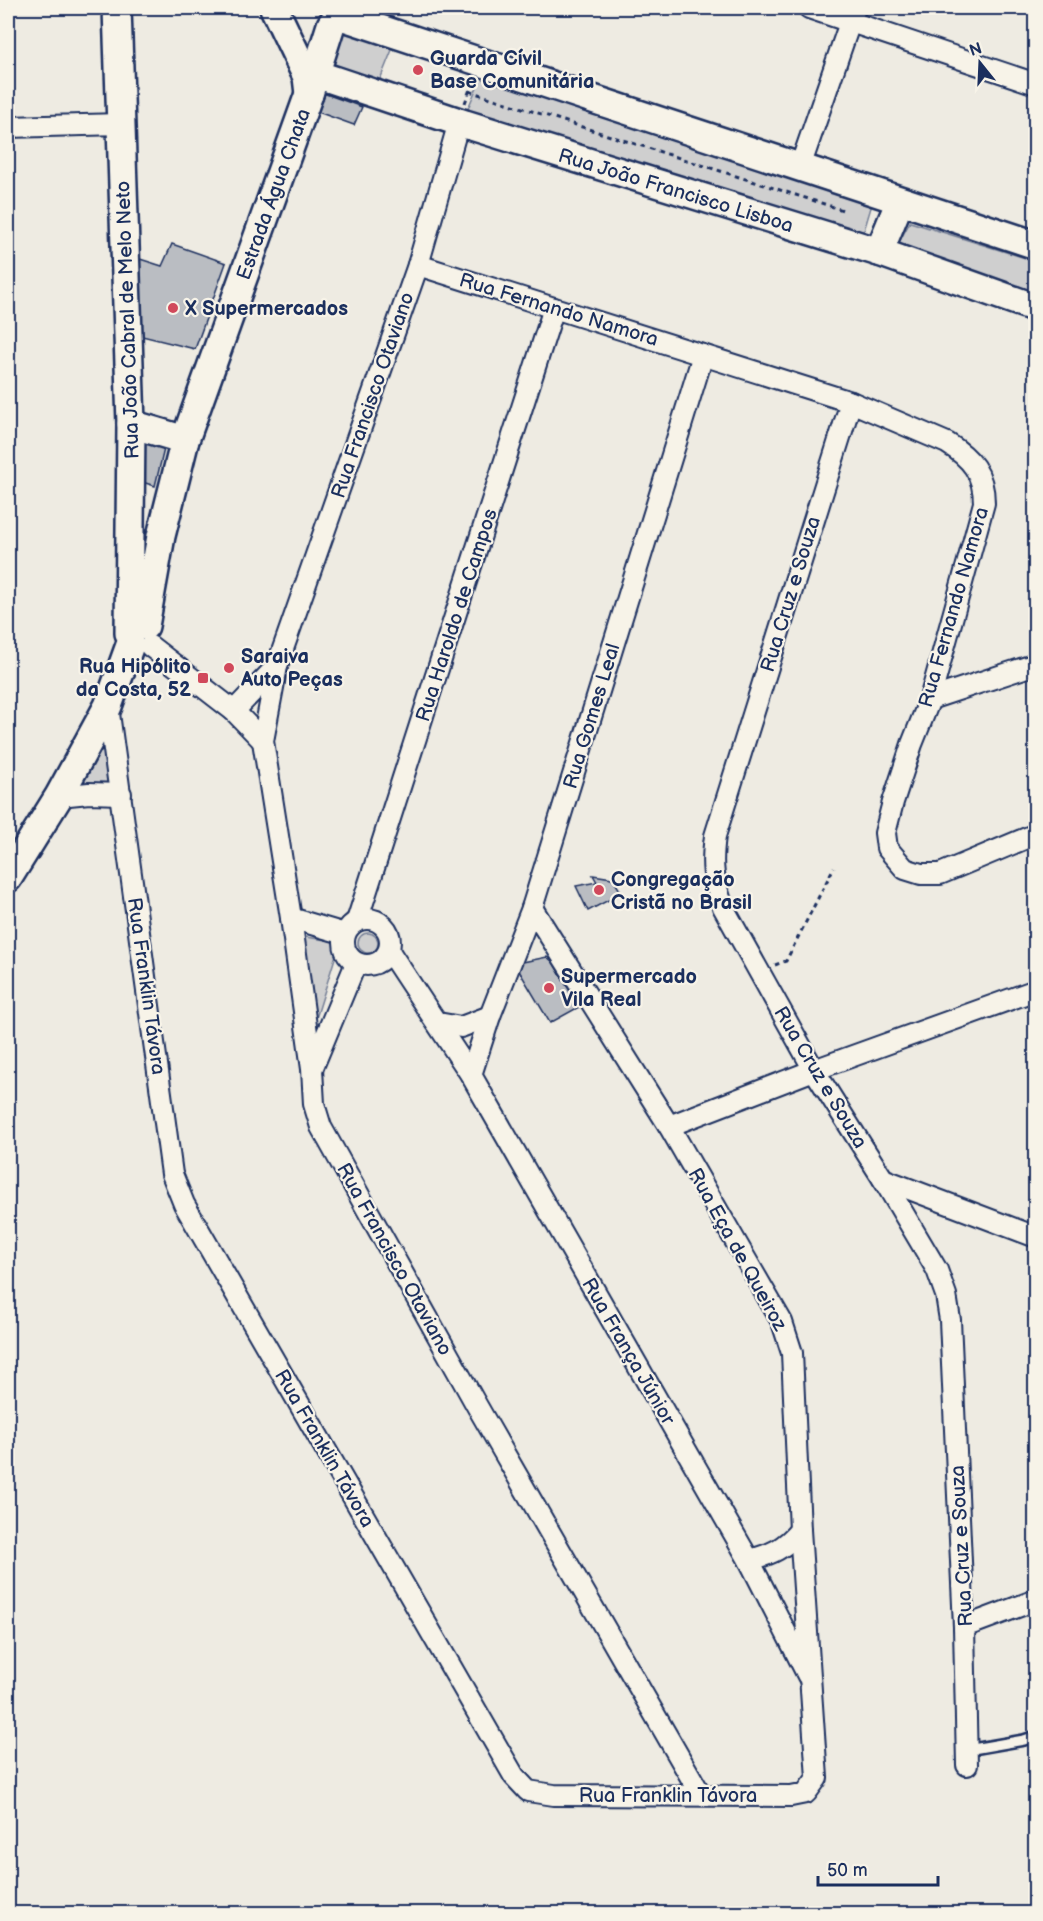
<svg xmlns="http://www.w3.org/2000/svg" width="1043" height="1921" font-family="'Balsamiq Sans',sans-serif">
	<rect width="100%" height="100%" fill="#eeebe2"/>
	<filter id="ink" filterUnits="userSpaceOnUse"><feTurbulence type="fractalNoise" baseFrequency=".0167" numOctaves="2"/><feDisplacementMap in="SourceGraphic" scale="12" xChannelSelector="R" yChannelSelector="G"/><feConvolveMatrix kernelMatrix="1 2 1 2 8 2 1 2 1" color-interpolation-filters="sRGB"/></filter>
	<g filter="url(#ink)">
		<!-- green -->
		<g fill="#cfcfcf" stroke="#757f96" stroke-width="1.5">
			<polygon points="337,26 394,45 379,82 324,64"/>
			<polygon points="483,73 872,204 860,244 466,113"/>
			<polygon points="910,222 1035,261 1035,294 898,244"/>
			<polygon points="106,733 111,785 77,787"/>
			<circle cx="368" cy="943" r="10"/>
			<polygon points="298,936 340,942 312,1031"/>
		</g>
		<!-- building -->
		<g fill="#babdc2" stroke="#1b2f5e" stroke-width="1.5">
			<polygon points="323,93 362,107 354,125 315,111"/>
			<polygon points="172,244 226,263 195,349 138,335 137,258 162,266"/>
			<polygon points="145,442 164,449 155,486 136,480"/>
			<polygon points="593,875 612,878 622,893 588,911 576,886 597,882"/>
			<polygon points="547,957 553,962 579,1007 550,1023 518,969 523,962"/>
		</g>
		<g fill="none" stroke-linecap="round" stroke-linejoin="round">
			<defs>
				<polyline id="lane" points="967,1750 1024,1740 1036,1736"/>
				<g id="street">
					<polyline points="809,8 1036,84"/>
					<polyline points="459,122 418,265 277,666 263,741 291,918 312,1069 314,1104 321,1127 477,1406 701,1795"/>
					<polyline points="8,127 121,124"/>
					<polyline points="800,167 855,8"/>
					<path d="M418 265 851 402 947 443C971 458 984 473 984 503L930 699 912 744 893 802 885 833 887 848 905 869 921 874H940L1036 834"/>
					<path d="M851 402 715 836C711 866 713 879 723 907L814 1070 883 1179 937 1270 946 1295 950 1320 964 1627 967 1765"/>
					<polyline points="150,646 234,711 263,741"/>
					<polyline points="930,699 1036,664"/>
					<polyline points="108,706 172,1174 184,1204 514,1776 528,1791 554,1795 791,1796 806,1793 817,1778 800,1530 792,1353 782,1322 669,1126 532,908"/>
					<polyline points="234,711 277,666"/>
					<polyline points="59,796 89,793 121,794"/>
					<polyline points="291,918 345,934"/>
					<circle cx="367" cy="942" r="23"/>
					<polyline points="357,921 554,308"/>
					<polyline points="389,951 471,1075 749,1560 808,1676"/>
					<polyline points="438,1023 461,1027 490,1016"/>
					<polyline points="313,1067 356,963"/>
					<polyline points="471,1075 490,1016 532,908 703,355"/>
					<polyline points="669,1126 814,1070 1036,990"/>
					<polyline points="883,1179 1036,1237"/>
					<path d="M749 1560C771 1555 785 1548 800 1530"/>
					<polyline points="964,1627 1036,1600"/>
				</g>
				<g id="secondary">
					<polyline points="117,8 131,424 129,633"/>
					<polyline points="274,8 307,77 309,94"/>
					<polyline points="338,15 1036,245"/>
					<polyline points="316,74 465,124 879,252 1036,308"/>
					<polyline points="879,252 900,201"/>
					<polyline points="131,424 185,440"/>
					<polyline points="145,626 161,536 185,440 309,94 331,25 338,15 340,8"/>
					<polyline points="8,878 59,796 108,706 130,645"/>
				</g>
			</defs>
			<!-- lane casing -->
			<use href="#lane" stroke="#1b2f5e" stroke-width="14"/>
			<!-- street casing -->
			<use href="#street" stroke="#1b2f5e" stroke-width="24"/>
			<!-- secondary casing -->
			<use href="#secondary" stroke="#1b2f5e" stroke-width="32"/>
			<!-- path -->
			<g stroke="#1b2f5e" stroke-width="3" stroke-dasharray="4.5 4.5" stroke-linecap="butt">
				<polyline points="469,91 843,210"/>
				<polyline points="465,103 473,81"/>
				<polyline points="775,965 786,961 834,867"/>
			</g>
			<!-- lane -->
			<use href="#lane" stroke="#f7f3e8" stroke-width="9"/>
			<!-- street -->
			<use href="#street" stroke="#f7f3e8" stroke-width="20"/>
			<!-- secondary -->
			<use href="#secondary" stroke="#f7f3e8" stroke-width="27"/>
		</g>
	</g>
	<!-- markers -->
	<g fill="#d1495b" stroke="#f7f3e8" stroke-width="2">
		<circle cx="418" cy="70" r="6"/>
		<circle cx="173" cy="308" r="6"/>
		<circle cx="229" cy="668" r="6"/>
		<rect x="197" y="672" width="12" height="12" rx="3"/>
		<circle cx="599" cy="890" r="6"/>
		<circle cx="549" cy="988" r="6"/>
	</g>
	<g text-anchor="middle" stroke-width="4.5" stroke-linejoin="round" paint-order="stroke">
		<!-- poi labels -->
		<g font-size="20" font-weight="bold" fill="#1b2f5e" stroke="#f7f3e8" text-anchor="start">
			<text x="430" y="65">Guarda Cívil<tspan x="430" dy="23">Base Comunitária</tspan></text>
			<text x="185" y="315">X Supermercados</text>
			<text x="241" y="663">Saraiva<tspan x="241" dy="23">Auto Peças</tspan></text>
			<text x="191" y="673" text-anchor="end">Rua Hipólito<tspan x="191" dy="23">da Costa, 52</tspan></text>
			<text x="611" y="886">Congregação<tspan x="611" dy="23">Cristã no Brasil</tspan></text>
			<text x="561" y="983">Supermercado<tspan x="561" dy="23">Vila Real</tspan></text>
		</g>
		<!-- street labels -->
		<g font-size="20" fill="#1b2f5e" stroke="#f7f3e8">
			<text transform="translate(676 190) rotate(17)" y="7">Rua João Francisco Lisboa</text>
			<text transform="translate(273 194) rotate(-70)" y="7">Estrada Água Chata</text>
			<text transform="translate(559 309) rotate(17)" y="7">Rua Fernando Namora</text>
			<text transform="translate(127 320) rotate(-92)" y="7">Rua João Cabral de Melo Neto</text>
			<text transform="translate(372 395) rotate(-71)" y="7">Rua Francisco Otaviano</text>
			<text transform="translate(790 594) rotate(-73)" y="7">Rua Cruz e Souza</text>
			<text transform="translate(953 607) rotate(-74)" y="7">Rua Fernando Namora</text>
			<text transform="translate(456 615) rotate(-72)" y="7">Rua Haroldo de Campos</text>
			<text transform="translate(591 716) rotate(-73)" y="7">Rua Gomes Leal</text>
			<text transform="translate(147 986) rotate(82)" y="7">Rua Franklin Távora</text>
			<text transform="translate(821 1077) rotate(59)" y="7">Rua Cruz e Souza</text>
			<text transform="translate(738 1249) rotate(61)" y="7">Rua Eça de Queiroz</text>
			<text transform="translate(395 1259) rotate(61)" y="7">Rua Francisco Otaviano</text>
			<text transform="translate(629 1351) rotate(60)" y="7">Rua França Júnior</text>
			<text transform="translate(325 1448) rotate(60)" y="7">Rua Franklin Távora</text>
			<text transform="translate(961 1546) rotate(-93)" y="7">Rua Cruz e Souza</text>
			<text x="668" y="1802">Rua Franklin Távora</text>
		</g>
	</g>
	<!-- margin -->
	<rect width="1043" height="1921" fill="none" stroke="#f7f3e8" stroke-width="30"/>
	<rect x="15" y="15" width="1013" height="1891" fill="none" stroke="#1b2f5e" stroke-width="2" filter="url(#ink)"/>
	<!-- north arrow -->
	<g transform="translate(980 63) rotate(342)" stroke="#f7f3e8" stroke-width="4.5" paint-order="stroke">
	<path d="M0-4.5L10 22L0 15L-10 22Z" fill="#1b2f5e"/>
	<text y="-9" font-size="16" font-weight="bold" text-anchor="middle" fill="#1b2f5e">N</text>
	</g>
	<!-- scale -->
	<path d="M818 1876v9h120v-9" fill="none" stroke="#1b2f5e" stroke-width="3"/>
	<text x="827" y="1876" font-size="18" fill="#1b2f5e" stroke="#f7f3e8" stroke-width="4.5" paint-order="stroke">50 m</text>
</svg>
